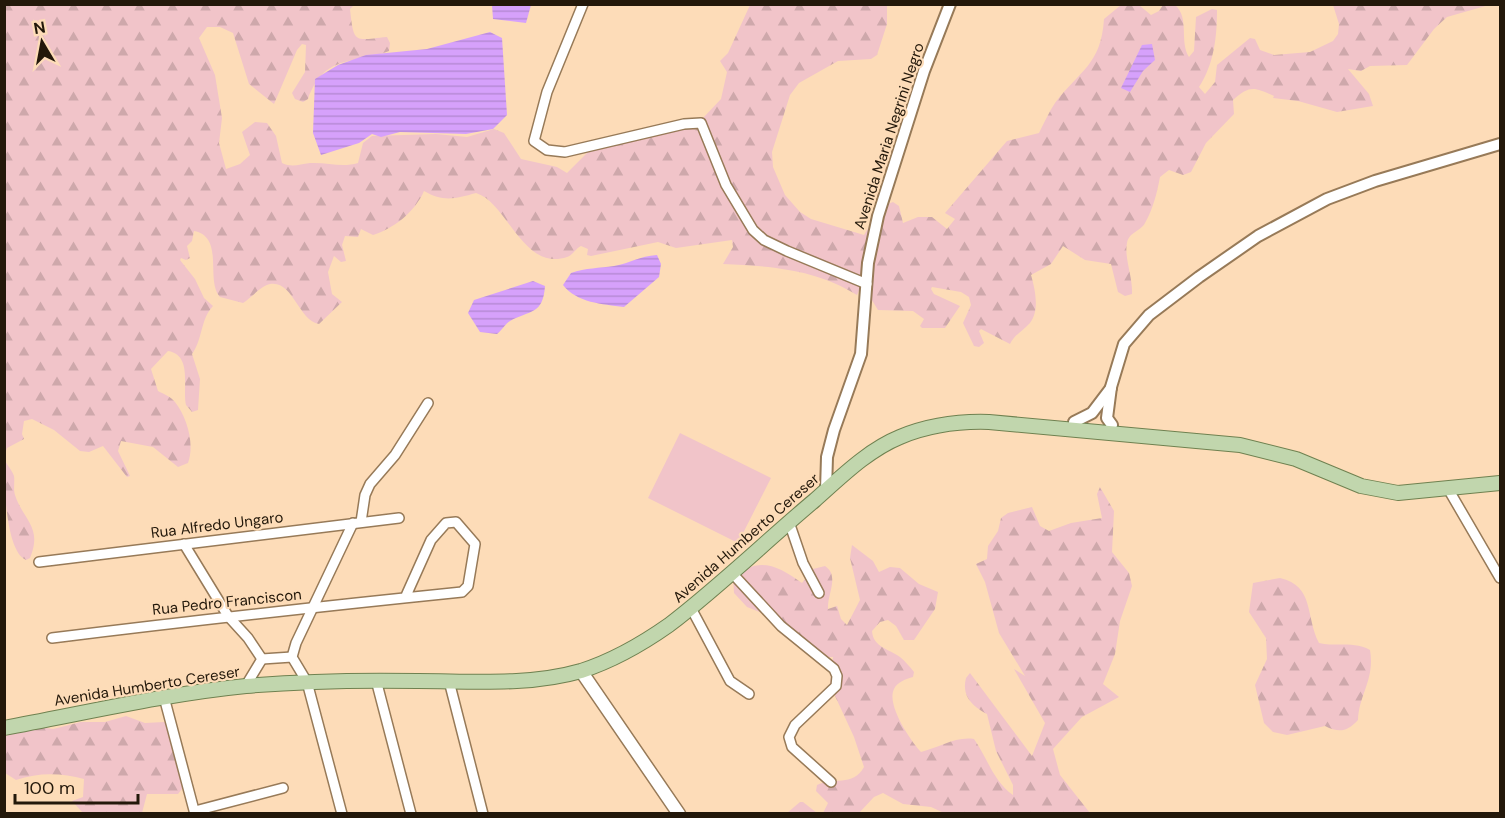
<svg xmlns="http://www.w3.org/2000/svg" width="1505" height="818" font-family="'DM Sans',sans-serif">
	<defs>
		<pattern id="forest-firs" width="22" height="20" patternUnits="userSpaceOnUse" patternTransform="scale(1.5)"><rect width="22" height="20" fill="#f1c4c9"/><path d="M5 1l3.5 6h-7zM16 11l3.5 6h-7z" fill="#cea8ab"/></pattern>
		<pattern id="water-rules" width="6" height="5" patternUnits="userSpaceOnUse" patternTransform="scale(1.5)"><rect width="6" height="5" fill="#d6a1fb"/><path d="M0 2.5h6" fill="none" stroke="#b78ad6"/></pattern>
	</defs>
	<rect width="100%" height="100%" fill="#fddcb8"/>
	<!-- forest -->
	<g fill="url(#forest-firs)">
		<path d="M5 5H354L350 9C354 45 354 40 387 37L390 43 389 51C353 65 325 53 308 99L303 102 295 99 292 93 305 72 306 45 302 44 297 50 274 104 249 84 233 33 220 27H207L199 38 215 75 222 118 219 143 226 169 240 164 250 155 242 132 255 122 267 123 276 136 282 163C293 168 299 164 310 163 328 162 341 168 358 163L363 143 372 136 436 134 467 137 494 129 504 133 521 159 557 167 567 173 589 151 703 118 721 99 727 72 720 61 728 53 750 5H887V24L877 55 871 59 838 61 799 83 790 95 772 152 773 167 785 195 800 212 811 219 864 235 881 207 893 202 899 206 903 223 918 217H932L947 229 955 219 945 213 1007 141 1039 133C1044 123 1049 112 1055 103 1080 70 1101 65 1104 19L1121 5H1139L1151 15 1159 11 1163 5H1175C1190 18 1179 41 1189 57L1194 51 1196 17 1212 9 1217 10C1217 37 1214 64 1199 87L1205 94 1215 82 1217 65 1250 38 1255 39 1260 50 1274 55 1310 52 1333 41 1338 34 1339 24 1333 5H1489L1447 17 1434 29 1407 65 1370 66 1361 71 1348 69 1369 94 1373 106 1337 112 1298 101 1273 98 1274 96C1254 87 1250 85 1233 100L1234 114 1206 143 1191 172 1183 175 1169 170 1160 177C1157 193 1153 209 1145 223 1141 231 1129 232 1127 243 1124 258 1133 277 1132 294L1125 296 1118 292 1111 264 1085 260 1063 246 1051 264 1031 275C1035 289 1040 310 1030 323 1023 331 1015 334 1010 344L981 329 979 331 984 343 979 347 974 346 963 323 971 305 969 297 961 292 932 287 931 289 934 294 960 306 945 328H922L920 326 924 319 913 311 878 310 865 289 860 288 857 295C816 269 770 266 723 264L733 247 732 240 676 248 658 242 591 256 587 255 588 249 581 246C575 249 573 255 567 257 523 272 507 202 476 193 455 199 443 202 424 191 415 212 393 229 373 235L361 229 358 237 345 236 342 245 346 261 341 262 334 256 328 272 332 294 342 302 319 324C298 320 293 280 270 284 262 285 251 298 243 303L220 297C205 280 225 237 194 231L192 241 187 246 190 258 186 260 181 258 180 260 195 279 204 298 213 306C200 320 203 339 192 354L200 379 198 410 192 412 186 405C182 388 193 355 168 351L151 369 158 391C164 394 171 397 175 402 187 417 195 444 188 463L178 467 153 447 121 441 118 451 130 476 127 477 103 446 89 452 80 451 54 430 32 419 24 421 22 434 24 439 7 448 5 454Z"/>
		<path d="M4 459C7 465 12 470 14 476 15 482 13 489 15 495 23 520 43 527 30 558L26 560C5 551 4 480 4 459Z"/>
		<path d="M1100 487 1114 511 1112 552 1129 573 1132 586 1120 621 1115 654 1103 684 1119 697 1082 717 1053 749 1060 775 1090 813H944L931 807 903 804 883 793 874 797 859 813H823L828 803 816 791 817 785C832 777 853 787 864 767L854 737 830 685 833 657H812L782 621 747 607 734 593 733 578C758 556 777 565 802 583L813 569 825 566C840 576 827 594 828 609L837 606 841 619 847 625 860 600 850 558 852 545 873 561 879 572 890 567 900 568 919 584 938 592 935 609 914 640H904L896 626 888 620 880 622 872 631C873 647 889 649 900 657 905 661 910 667 914 672L913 677C906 679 897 682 894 689 886 705 911 741 921 752 938 748 956 736 974 739 987 757 993 781 1013 795V785L996 751 987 714C974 707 961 697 966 678L970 673 1032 756 1045 723 1014 669 1025 676 999 633 985 582 976 564 987 559 988 546 998 531 1001 518 1008 513 1032 507 1040 526 1049 531 1071 523 1102 518 1097 494Z"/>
		<path d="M1280 578C1315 586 1305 616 1319 643 1337 647 1353 641 1370 650 1375 680 1359 694 1358 720 1347 732 1339 733 1325 726L1287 735 1273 732 1264 723 1255 685 1267 659 1266 638 1249 612 1253 583Z"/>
		<path d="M126 716 145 723 164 722 168 727 183 779 182 789 178 794H147L142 813H83L72 801 83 797 84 779C62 773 39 772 16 780L5 773 4 737 26 725 53 729 81 722H105Z"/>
		<polygon points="800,802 803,802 817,813 787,813"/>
	</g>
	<!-- park -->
	<polygon fill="#f1c4c9" points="680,433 771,478 738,543 648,498"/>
	<!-- water -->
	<g fill="url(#water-rules)">
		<polygon points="492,5 531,4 531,5 526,23 493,19"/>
		<polygon points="490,32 502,38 507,115 493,129 466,134 400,132 381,137 372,134 359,143 321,155 313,133 315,79 338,65 366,55 427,49"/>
		<polygon points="1152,44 1155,60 1143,71 1130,92 1121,88 1142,45"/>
		<path d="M657 255 661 264 659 277 624 307C602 304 577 303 563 285L571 273C586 268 599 268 614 266 631 263 639 256 657 255Z"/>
		<path d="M533 281 545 286C543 315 530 310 510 321 505 324 502 330 497 334L480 332 468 313 474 300Z"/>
	</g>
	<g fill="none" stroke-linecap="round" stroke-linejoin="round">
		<defs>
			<g id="minor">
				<polyline points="583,4 547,92 534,141 547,150 565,152 684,124 701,123 726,185 753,230 764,240 787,251 867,284"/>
				<polyline points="1447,487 1500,578"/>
				<polyline points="361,522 365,495 370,484 395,455 428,403"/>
				<polyline points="789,522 803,563 819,593"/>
				<polyline points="184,544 228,616 248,638 262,659"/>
				<polyline points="39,562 399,518"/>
				<polyline points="731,572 781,626 834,669 837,676 836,686 795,725 789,737 792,747 831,782"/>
				<polyline points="691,608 730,681 749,694"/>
				<path d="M52 638C189 621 325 606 462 592L468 586 475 544 456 522 446 523 431 540 405 598"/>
				<polyline points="262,659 292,657"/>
				<polyline points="376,680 411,814"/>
				<polyline points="449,681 483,814"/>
				<polyline points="245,687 262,659"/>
				<polyline points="164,697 195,814"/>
				<polyline points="195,811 283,788"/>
				<polyline points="342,814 307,682 292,657 296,643 353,523"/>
			</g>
			<g id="tertiary">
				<polyline points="1074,422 1092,413 1111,388"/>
				<polyline points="1112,425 1107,418 1111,387 1124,344 1149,315 1199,277 1258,236 1327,199 1375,181 1500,144"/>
				<polyline points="826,490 827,457 834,430 861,354 868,263 878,216 924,71 950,4"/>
			</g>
			<polyline id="secondary" points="581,671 679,814"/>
			<path id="primary" d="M4 728C85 713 165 694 246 686 303 681 361 680 418 681 472 681 529 686 581 671 612 661 642 644 669 625 720 586 766 541 815 500 841 477 868 450 900 437 929 425 958 421 989 422L1240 445 1296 459 1361 486 1398 493 1500 483"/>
		</defs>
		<!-- minor casing -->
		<use href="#minor" stroke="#977a58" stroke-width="12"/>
		<!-- tertiary casing -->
		<use href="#tertiary" stroke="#977a58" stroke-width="14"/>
		<!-- secondary casing -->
		<use href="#secondary" stroke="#977a58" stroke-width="15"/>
		<!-- primary casing -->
		<use href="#primary" stroke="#6f8150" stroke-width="16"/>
		<!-- minor -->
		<use href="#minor" stroke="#fff" stroke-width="9"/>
		<!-- tertiary -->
		<use href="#tertiary" stroke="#fff" stroke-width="10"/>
		<!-- secondary -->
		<use href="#secondary" stroke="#fff" stroke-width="12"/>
		<!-- primary -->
		<use href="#primary" stroke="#c1d6ad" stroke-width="14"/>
	</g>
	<g text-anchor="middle" stroke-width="4.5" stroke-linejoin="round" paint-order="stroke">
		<!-- street labels -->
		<g font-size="15" fill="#23180a" stroke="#fddcb8">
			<text transform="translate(889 136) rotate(-72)" y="5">Avenida Maria Negrini Negro</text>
			<text transform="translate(217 525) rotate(-7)" y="5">Rua Alfredo Ungaro</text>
			<text transform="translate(746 538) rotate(-41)" y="5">Avenida Humberto Cereser</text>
			<text transform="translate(227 602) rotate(-6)" y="5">Rua Pedro Franciscon</text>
			<text transform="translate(147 686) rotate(-9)" y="5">Avenida Humberto Cereser</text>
		</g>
	</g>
	<!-- border -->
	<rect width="1505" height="818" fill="none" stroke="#23180a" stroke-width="12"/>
	<!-- north arrow -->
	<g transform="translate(42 42) rotate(350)" stroke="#fddcb8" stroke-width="4.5" paint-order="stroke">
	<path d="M0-4.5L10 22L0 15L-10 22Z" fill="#23180a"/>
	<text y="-9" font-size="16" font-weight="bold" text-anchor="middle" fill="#23180a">N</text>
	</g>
	<!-- scale -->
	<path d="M15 794v9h123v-9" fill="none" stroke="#23180a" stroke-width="3"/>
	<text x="24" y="794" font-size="18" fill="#23180a" stroke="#fddcb8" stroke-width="4.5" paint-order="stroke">100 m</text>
</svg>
